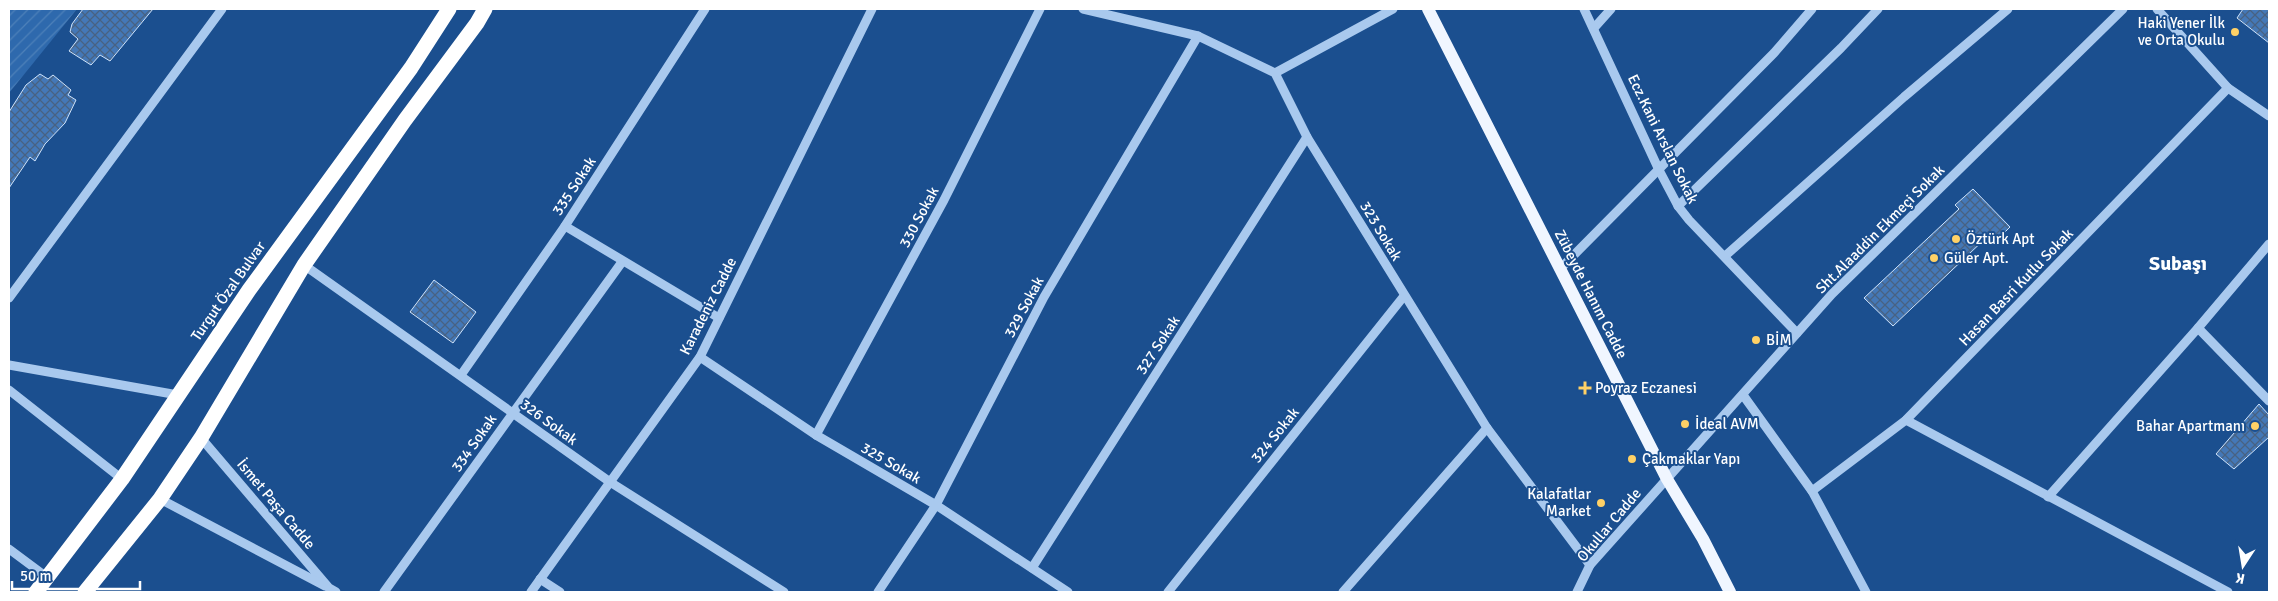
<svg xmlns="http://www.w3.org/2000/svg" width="2278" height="601" font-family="Signika,sans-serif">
	<defs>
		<pattern id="garden-furrows" width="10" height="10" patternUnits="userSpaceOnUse" patternTransform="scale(1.25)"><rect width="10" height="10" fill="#2e69ad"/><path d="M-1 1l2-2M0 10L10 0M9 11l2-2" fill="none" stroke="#4d80b9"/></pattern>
		<pattern id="building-cross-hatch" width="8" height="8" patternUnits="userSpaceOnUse" patternTransform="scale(1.25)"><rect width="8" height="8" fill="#4478b7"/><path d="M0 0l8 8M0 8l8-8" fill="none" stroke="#486282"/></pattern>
	</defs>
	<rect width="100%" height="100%" fill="#1b4f8f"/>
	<!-- garden -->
	<polygon fill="url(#garden-furrows)" points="9,9 77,9 9,93"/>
	<!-- building -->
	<g fill="url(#building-cross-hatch)" stroke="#cfe3fa">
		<polygon points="83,9 153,9 110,61 100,55 91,65 69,51 78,39 70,32 72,24"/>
		<polygon points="2243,9 2269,9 2269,43 2237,18"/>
		<polygon points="40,74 48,79 53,75 71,90 68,95 76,100 65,123 45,144 35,161 30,157 9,188 9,112 26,85"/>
		<polygon points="1973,189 2010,227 1994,243 1988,236 1893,326 1864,298 1959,209 1955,205"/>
		<polygon points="434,280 476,312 453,343 410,312"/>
		<polygon points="2259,404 2269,415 2269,437 2234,469 2216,454"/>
	</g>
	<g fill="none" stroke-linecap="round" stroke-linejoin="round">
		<!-- minor -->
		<g stroke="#a9c9ee" stroke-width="9">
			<polyline points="1083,9 1198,36 1275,73 1307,137 1487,428 1590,565"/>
			<polyline points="1584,9 1659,170 1678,206 1689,220 1797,333"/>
			<polyline points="2157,9 2228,88 2269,116"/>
			<polyline points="1594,28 1611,9"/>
			<polyline points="1275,73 1393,9"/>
			<polyline points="1678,206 1841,48 1878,9"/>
			<polyline points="565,226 719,318"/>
			<polyline points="1725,256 1904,97 2008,9"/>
			<polyline points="304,265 610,482 784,592"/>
			<polyline points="1560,269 1774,53 1812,9"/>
			<polyline points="9,298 222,9"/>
			<polyline points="2198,328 2269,401"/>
			<polyline points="700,357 816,435 936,505 1068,592"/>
			<polyline points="9,365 178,395"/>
			<polyline points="461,375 565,226 705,9"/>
			<polyline points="9,390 122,479"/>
			<polyline points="1743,395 1812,491 1866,592"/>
			<polyline points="1906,420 2228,592"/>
			<polyline points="816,435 944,200 1040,9"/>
			<polyline points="201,438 329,588 336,592"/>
			<polyline points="1812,491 1906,420 2228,88"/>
			<polyline points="2048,497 2198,328 2269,244"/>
			<polyline points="160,499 325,586"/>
			<polyline points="9,549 48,578"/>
			<polyline points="1032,568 1307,137"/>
			<polyline points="540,579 560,592"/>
			<polyline points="384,592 622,262"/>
			<polyline points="531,592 700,357 872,9"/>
			<polyline points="878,592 936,505 1044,297 1198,36"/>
			<polyline points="1168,592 1404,296"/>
			<polyline points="1343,592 1487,428"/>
			<polyline points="1577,592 1590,565 1832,294 2123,9"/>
		</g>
		<!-- major -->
		<polyline stroke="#f0f6ff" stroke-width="12" points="1428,9 1667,479 1703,539 1730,592"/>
		<!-- highway -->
		<g stroke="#fff" stroke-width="15">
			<polyline points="36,592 122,479 249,290 411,68 449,9"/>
			<polyline points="85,592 160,499 201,438 304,265 405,120 477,23 485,9"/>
		</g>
	</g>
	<!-- markers -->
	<g fill="#ffd166" stroke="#1b4f8f" stroke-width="2">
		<circle cx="2235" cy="32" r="5"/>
		<circle cx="1956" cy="239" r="5"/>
		<circle cx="1934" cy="258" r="5"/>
		<circle cx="1756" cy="340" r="5"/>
		<path d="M1582.5 380.5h5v5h5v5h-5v5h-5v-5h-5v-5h5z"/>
		<circle cx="1685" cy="424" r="5"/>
		<circle cx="2255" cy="426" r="5"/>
		<circle cx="1632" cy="459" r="5"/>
		<circle cx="1601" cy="503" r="5"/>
	</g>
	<g text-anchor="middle" stroke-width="4" stroke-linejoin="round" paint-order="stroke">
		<!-- poi labels -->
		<g font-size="15" fill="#fff" stroke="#1b4f8f" text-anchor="start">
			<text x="2225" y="28" text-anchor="end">Haki Yener İlk<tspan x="2225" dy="17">ve Orta Okulu</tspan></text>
			<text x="1966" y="244">Öztürk Apt</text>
			<text x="1944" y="263">Güler Apt.</text>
			<text x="1766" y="345">BİM</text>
			<text x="1595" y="393">Poyraz Eczanesi</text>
			<text x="1695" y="429">İdeal AVM</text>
			<text x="2245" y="431" text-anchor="end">Bahar Apartmanı</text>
			<text x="1642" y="464">Çakmaklar Yapı</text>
			<text x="1591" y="499" text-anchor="end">Kalafatlar<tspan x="1591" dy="17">Market</tspan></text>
		</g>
		<!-- street labels -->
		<g font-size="15" fill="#fff" stroke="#1b4f8f">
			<text transform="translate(1663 139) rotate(64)" y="5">Ecz.Kani Arslan Sokak</text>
			<text transform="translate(574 186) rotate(-57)" y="5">335 Sokak</text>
			<text transform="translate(919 217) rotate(-62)" y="5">330 Sokak</text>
			<text transform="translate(1880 229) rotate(-45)" y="5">Sht.Alaaddin Ekmeçi Sokak</text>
			<text transform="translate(1381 231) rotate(59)" y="5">323 Sokak</text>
			<text transform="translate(2016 287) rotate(-46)" y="5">Hasan Basri Kutlu Sokak</text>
			<text transform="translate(228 291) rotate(-55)" y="5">Turgut Özal Bulvar</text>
			<text transform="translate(1591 294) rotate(63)" y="5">Zübeyde Hanım Cadde</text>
			<text transform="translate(708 306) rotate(-63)" y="5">Karadeniz Cadde</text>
			<text transform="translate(1024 307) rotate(-62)" y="5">329 Sokak</text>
			<text transform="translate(1158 345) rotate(-57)" y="5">327 Sokak</text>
			<text transform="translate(549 422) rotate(36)" y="5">326 Sokak</text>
			<text transform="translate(1275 435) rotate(-51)" y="5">324 Sokak</text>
			<text transform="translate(474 443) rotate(-55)" y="5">334 Sokak</text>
			<text transform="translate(891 463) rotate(30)" y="5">325 Sokak</text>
			<text transform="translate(276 504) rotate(50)" y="5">İsmet Paşa Cadde</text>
			<text transform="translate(1609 525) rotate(-50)" y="5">Okullar Cadde</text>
		</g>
		<!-- district labels -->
		<g font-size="20" font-weight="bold" fill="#fff" stroke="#1b4f8f">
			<text x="2178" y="270">Subaşı</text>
		</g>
	</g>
	<!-- border -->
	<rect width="2278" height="601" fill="none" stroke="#ffffff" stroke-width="20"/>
	<!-- north arrow -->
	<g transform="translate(2243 566) rotate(192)" stroke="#1b4f8f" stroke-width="4" paint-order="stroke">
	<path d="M0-4L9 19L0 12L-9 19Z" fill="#ffffff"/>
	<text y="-8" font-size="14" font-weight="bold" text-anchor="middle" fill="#ffffff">K</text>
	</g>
	<!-- scale -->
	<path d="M12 581v8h128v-8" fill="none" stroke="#ffffff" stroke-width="2.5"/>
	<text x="20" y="581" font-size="15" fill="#ffffff" stroke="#1b4f8f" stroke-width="4" paint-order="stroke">50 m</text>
</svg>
